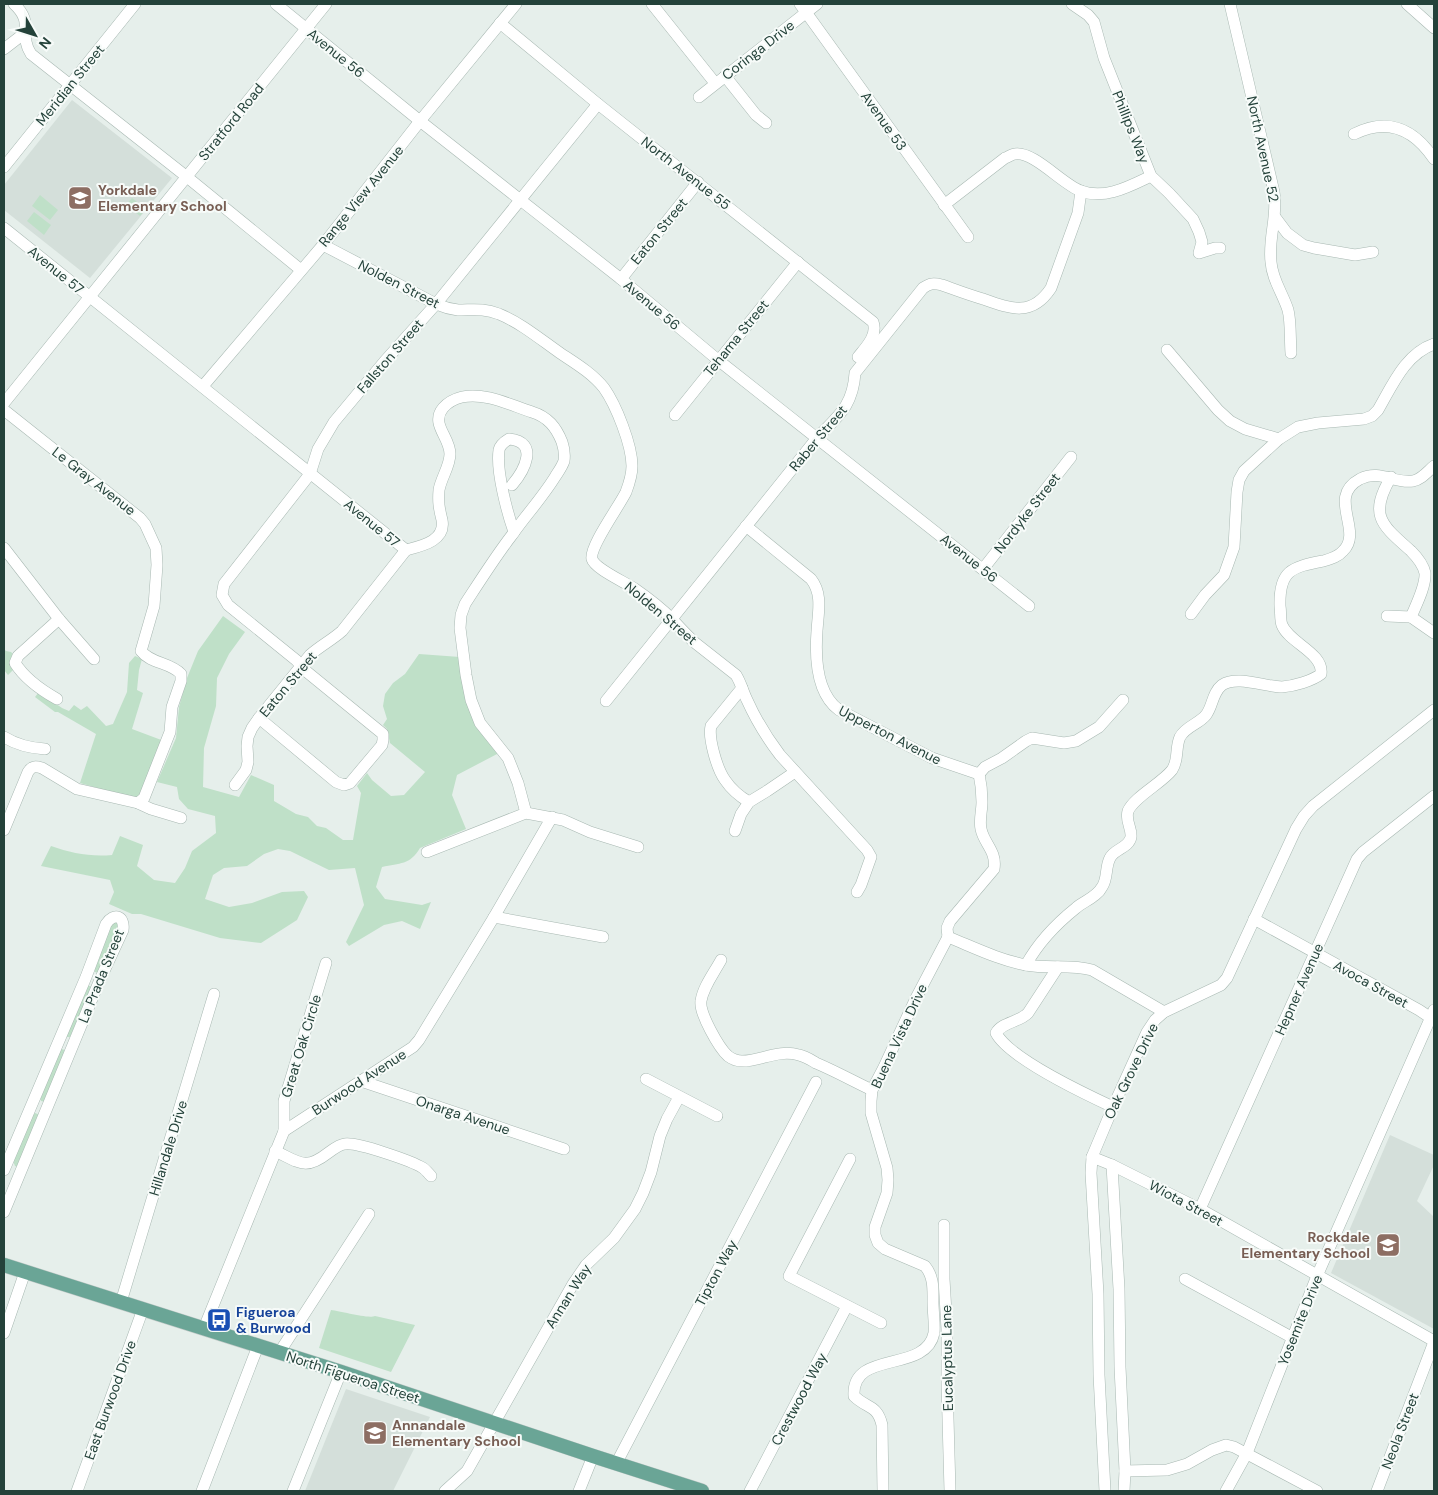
<svg xmlns="http://www.w3.org/2000/svg" width="1438" height="1495" font-family="'DM Sans',sans-serif">
	<rect width="100%" height="100%" fill="#e6efeb"/>
	<!-- built -->
	<g fill="#d4dfda">
		<polygon points="72,100 172,178 90,278 4,210 4,185"/>
		<polygon points="1390,1135 1434,1155 1434,1165 1417,1201 1434,1217 1434,1329 1331,1273"/>
		<polygon points="346,1389 430,1417 393,1491 305,1491"/>
	</g>
	<!-- green -->
	<g fill="#bfe0c8">
		<polygon points="40,195 58,210 50,220 32,206"/>
		<polygon points="132,198 146,209 140,216 126,205"/>
		<polygon points="34,212 51,225 44,235 27,221"/>
		<path d="M223 616 245 632 229 654 217 678 216 706 204 748 203 787 239 797 251 775 274 785V801L296 814 308 817 317 826 326 828 343 840H353L361 793 357 786 367 773 372 780 391 796 404 795 425 772 390 743 387 729 383 725 387 719 383 706 385 694 393 683 405 674 419 654 460 657 468 700 499 753 457 775 452 795 466 829 420 848C410 865 400 863 382 867L376 887 385 899 422 905 431 902 420 929 402 921 384 925 349 946 346 942 364 905 355 868 329 870 290 851 278 849 264 854 247 866 224 868 213 875 205 899 229 907 252 903 282 892 304 891 308 897 297 920 261 943 220 938 141 914H132L109 904 114 892 110 880 41 866 51 846C71 853 90 857 112 855L120 836 143 845 137 866 154 880 175 883 185 868 192 851 216 833 215 816 188 809 179 799 177 787 157 782 176 738 179 707 187 678 198 651Z"/>
		<polygon points="4,649 6,651 11,652 14,655 15,668 8,675 4,670"/>
		<polygon points="135,656 142,659 139,670 137,690 143,693 132,729 164,741 140,797 129,797 80,783 96,734 58,712 55,712 35,697 39,692 62,708 69,711 74,705 81,710 87,706 106,726 113,724 127,692 129,663"/>
		<polygon points="114,921 120,925 98,973 95,972 93,969 112,922"/>
		<polygon points="87,985 92,987 70,1037 67,1037 66,1033"/>
		<polygon points="61,1049 65,1050 45,1102 41,1101 40,1097"/>
		<polygon points="35,1113 40,1115 18,1167 15,1166 13,1161 33,1115"/>
		<path d="M331 1310C341 1311 368 1319 375 1316L415 1325 391 1372 319 1348Z"/>
	</g>
	<g fill="none" stroke-linecap="round" stroke-linejoin="round">
		<defs>
			<g id="minor">
				<path d="M14 4C35 23 18 34 31 54L187 177 301 270"/>
				<polyline points="276,4 420,121 621,279 718,360 1029,606"/>
				<polyline points="652,4 715,83"/>
				<polyline points="800,4 968,237"/>
				<polyline points="1072,4 1088,15 1094,22 1104,58 1151,176 1169,193 1193,219 1199,232 1202,242 1199,253 1215,248 1220,248"/>
				<path d="M1230 4 1274 192C1278 216 1268 238 1271 262 1272 279 1283 294 1288 310 1291 321 1290 340 1291 353"/>
				<polyline points="1407,4 1434,28"/>
				<path d="M500 23 598 104 873 322C878 335 866 347 858 357"/>
				<polyline points="4,49 26,32"/>
				<polyline points="725,76 756,115 766,123"/>
				<polyline points="699,97 817,4"/>
				<path d="M1354 134C1388 117 1414 129 1434 159"/>
				<polyline points="4,167 135,4"/>
				<path d="M944 205 1005 158C1008 157 1012 154 1015 154 1034 151 1063 185 1081 191 1105 200 1130 186 1151 176"/>
				<polyline points="1275,217 1287,233 1303,245 1314,248 1355,255 1373,252"/>
				<polyline points="4,228 406,550"/>
				<path d="M323 245 436 304C443 307 450 309 458 310 474 310 483 308 499 314 521 323 540 339 560 353 575 363 592 373 604 388 616 405 632 445 632 466 632 474 629 484 626 492 620 505 589 547 592 559 595 569 625 582 635 589 648 598 662 609 673 620 680 628 687 635 694 642 708 653 722 664 736 675 741 683 743 692 747 700 756 720 767 738 780 755L867 850 871 857 861 885 857 892"/>
				<polyline points="621,279 698,182"/>
				<polyline points="1167,350 1218,410 1230,421 1245,429 1279,439"/>
				<polyline points="203,386 323,245 420,121 516,4"/>
				<polyline points="4,403 326,4"/>
				<path d="M4 410 140 518 145 524 156 548 157 565 154 606 141 651C151 664 170 662 181 674V681L172 707 170 732 144 798 138 803"/>
				<polyline points="675,415 798,262"/>
				<path d="M1391 477C1368 516 1382 525 1411 551 1417 557 1423 564 1425 573 1426 586 1416 605 1411 617L1434 633"/>
				<path d="M512 485C524 471 540 442 509 439 504 442 500 445 499 450 496 471 507 512 514 532"/>
				<path d="M746 526 811 579C823 594 818 613 817 631 815 658 816 693 839 710L932 758 979 774C981 783 982 792 982 802 982 811 979 820 981 829 984 844 997 851 994 869L950 921 947 928 948 937"/>
				<polyline points="4,548 59,619 94,659"/>
				<path d="M406 550C421 546 446 541 442 520 439 508 438 502 439 490 441 478 450 466 450 454 450 437 430 424 443 408 448 402 454 399 462 397 485 392 510 405 532 412 548 417 556 427 562 442 564 448 565 454 564 461 562 467 558 472 555 477 542 498 526 515 512 535 495 557 480 581 465 604L461 615 460 628 466 675 471 700 480 723 508 758 518 783 526 813"/>
				<polyline points="983,569 1071,457"/>
				<path d="M1191 614 1205 595 1224 575 1234 547 1237 492 1239 480 1244 471 1279 439 1298 427 1318 423 1364 419 1372 416 1378 410C1392 386 1405 354 1434 344"/>
				<polyline points="1387,616 1411,617"/>
				<path d="M742 688 711 726C708 738 717 769 725 780 731 789 739 796 749 802"/>
				<path d="M57 699C41 690 25 679 15 663L18 656 59 619"/>
				<path d="M606 701 817 438C838 416 853 406 855 373L923 288C930 283 934 283 942 285 956 290 969 295 983 299 1011 309 1032 317 1051 288L1078 213 1081 191"/>
				<polyline points="259,718 336,782 344,785 350,783 382,745 383,740 383,734 307,672 296,660 228,605 222,595 224,584 310,474 318,449 334,422 384,362 436,304 598,104"/>
				<path d="M4 737C17 745 29 748 45 749"/>
				<polyline points="979,774 985,767 1002,758 1026,741 1032,738 1064,743 1076,741 1099,727 1123,700"/>
				<path d="M235 785 246 770 248 762 247 746 248 737 252 728 259 718 310 655C320 646 332 640 342 631L406 550"/>
				<path d="M4 830 28 772C32 766 35 766 42 768L77 789 138 803 151 809 181 818"/>
				<polyline points="735,831 741,814 749,802 767,791 795,772"/>
				<polyline points="427,852 526,813 563,820 590,832 638,847"/>
				<polyline points="494,917 603,937"/>
				<polyline points="1254,919 1419,1010 1434,1020"/>
				<path d="M948 937C973 947 999 960 1026 965 1048 969 1071 964 1092 970L1164 1012"/>
				<path d="M721 960C714 973 703 987 701 1001 699 1013 719 1048 728 1056 732 1059 736 1061 742 1061 761 1061 778 1049 799 1055 805 1056 811 1060 816 1063 835 1071 853 1081 872 1090"/>
				<path d="M1026 965C1038 943 1056 924 1076 908 1084 901 1097 897 1102 887 1108 879 1105 867 1110 858 1114 849 1129 848 1131 837 1132 828 1125 821 1128 811 1134 797 1162 783 1172 770 1179 760 1175 748 1180 737 1186 726 1199 724 1206 715 1213 706 1212 693 1222 685 1237 675 1265 687 1282 687 1294 686 1312 681 1321 674 1324 653 1289 643 1282 625 1280 620 1281 612 1280 606 1279 571 1291 567 1323 561 1330 559 1338 557 1343 551 1364 531 1326 497 1360 479 1380 469 1394 484 1413 481 1421 480 1428 471 1434 466"/>
				<path d="M1058 967 1028 1013C1020 1022 1002 1022 996 1033 1009 1058 1085 1094 1113 1107"/>
				<polyline points="646,1079 717,1116"/>
				<polyline points="361,1081 564,1149"/>
				<polyline points="284,1131 284,1101 326,963"/>
				<path d="M275 1151C299 1162 305 1171 328 1153 332 1150 340 1144 345 1144 357 1142 412 1161 423 1168 426 1170 429 1174 431 1176"/>
				<polyline points="1092,1157 1112,1165 1200,1209 1434,1341"/>
				<polyline points="850,1159 789,1276 881,1323"/>
				<polyline points="1112,1165 1119,1289 1120,1367 1125,1471 1124,1491"/>
				<path d="M4 1170 86 977 106 924C114 912 125 916 123 930L99 982 4 1212"/>
				<polyline points="1200,1209 1357,859 1363,852 1434,796"/>
				<polyline points="944,1225 944,1279 947,1329 947,1382 950,1491"/>
				<polyline points="1185,1279 1293,1338"/>
				<polyline points="121,1302 214,994"/>
				<polyline points="204,1328 284,1131 413,1047 419,1040 494,917 552,817"/>
				<polyline points="4,1333 25,1272"/>
				<polyline points="279,1353 369,1214"/>
				<polyline points="616,1464 816,1082"/>
				<polyline points="1125,1471 1167,1470 1187,1464 1212,1450 1226,1445 1234,1447 1317,1491"/>
				<polyline points="77,1491 143,1309"/>
				<polyline points="202,1491 258,1346"/>
				<polyline points="293,1491 341,1372"/>
				<polyline points="445,1491 467,1471 573,1284 586,1265 614,1238 635,1209 643,1193 651,1172 660,1136 667,1119 679,1097"/>
				<polyline points="579,1491 593,1456"/>
				<polyline points="750,1491 847,1306"/>
				<path d="M883 1491 882 1425C877 1404 867 1409 854 1396 851 1349 926 1374 934 1333 935 1324 933 1312 933 1302 933 1289 934 1277 925 1266L885 1249 878 1243 875 1235V1227L887 1193 888 1180 887 1168 871 1113V1101L872 1090 884 1067 916 998 948 937"/>
				<polyline points="1105,1491 1099,1375 1098,1294 1091,1173 1092,1157 1113,1107 1147,1032 1155,1020 1164,1012 1221,985 1227,978 1296,829 1304,816 1313,806 1434,710"/>
				<polyline points="1226,1491 1247,1453 1317,1276 1434,1010"/>
				<polyline points="1377,1491 1434,1342"/>
			</g>
			<polyline id="major" points="4,1265 341,1372 593,1456 702,1491"/>
		</defs>
		<!-- minor casing -->
		<use href="#minor" stroke="#a8b8b2" stroke-width="12"/>
		<!-- major casing -->
		<use href="#major" stroke="#c2cac8" stroke-width="15"/>
		<!-- minor -->
		<use href="#minor" stroke="#fff" stroke-width="11"/>
		<!-- major -->
		<use href="#major" stroke="#6aa596" stroke-width="14"/>
	</g>
	<!-- icons -->
	<defs>
		<symbol id="school-square" viewBox="-11 -11 22 22"><rect x="-9" y="-9" width="18" height="18" rx="4" fill="#8d6e63" stroke="#f7fbf9"/><path d="M0-5L7-2L0 1L-7-2ZM-4 1L0 2.5L4 1V4Q0 6-4 4Z" fill="#fff"/></symbol>
		<symbol id="bus-square" viewBox="-11 -11 22 22"><rect x="-9" y="-9" width="18" height="18" rx="4" fill="#1a4fb4" stroke="#f7fbf9"/><path d="M-5-6H5V4H4V6H2V4H-2V6H-4V4H-5ZM-3.5-4V0h7V-4ZM-3.5 1.2v1.5H-2V1.2ZM2 1.2v1.5H3.5V1.2Z" fill="#fff"/></symbol>
	</defs>
	<g fill-rule="evenodd">
		<use href="#school-square" x="66" y="184" width="28" height="28"/>
		<use href="#school-square" x="1374" y="1231" width="28" height="28"/>
		<use href="#bus-square" x="205" y="1306" width="28" height="28"/>
		<use href="#school-square" x="361" y="1419" width="28" height="28"/>
	</g>
	<g text-anchor="middle" stroke-width="4" stroke-linejoin="round" paint-order="stroke">
		<!-- street labels -->
		<g font-size="14" fill="#24423a" stroke="#f7fbf9">
			<text transform="translate(758 50) rotate(-38)" y="5">Coringa Drive</text>
			<text transform="translate(336 53) rotate(39)" y="5">Avenue 56</text>
			<text transform="translate(70 85) rotate(-51)" y="5">Meridian Street</text>
			<text transform="translate(884 121) rotate(55)" y="5">Avenue 53</text>
			<text transform="translate(231 122) rotate(-51)" y="5">Stratford Road</text>
			<text transform="translate(1131 127) rotate(68)" y="5">Phillips Way</text>
			<text transform="translate(1263 149) rotate(78)" y="5">North Avenue 52</text>
			<text transform="translate(686 173) rotate(38)" y="5">North Avenue 55</text>
			<text transform="translate(361 196) rotate(-51)" y="5">Range View Avenue</text>
			<text transform="translate(659 231) rotate(-51)" y="5">Eaton Street</text>
			<text transform="translate(56 270) rotate(39)" y="5">Avenue 57</text>
			<text transform="translate(399 284) rotate(27)" y="5">Nolden Street</text>
			<text transform="translate(652 305) rotate(40)" y="5">Avenue 56</text>
			<text transform="translate(736 338) rotate(-51)" y="5">Tehama Street</text>
			<text transform="translate(390 356) rotate(-49)" y="5">Fallston Street</text>
			<text transform="translate(818 438) rotate(-50)" y="5">Raber Street</text>
			<text transform="translate(94 481) rotate(38)" y="5">Le Gray Avenue</text>
			<text transform="translate(1027 513) rotate(-52)" y="5">Nordyke Street</text>
			<text transform="translate(372 523) rotate(39)" y="5">Avenue 57</text>
			<text transform="translate(969 558) rotate(38)" y="5">Avenue 56</text>
			<text transform="translate(661 613) rotate(40)" y="5">Nolden Street</text>
			<text transform="translate(288 684) rotate(-50)" y="5">Eaton Street</text>
			<text transform="translate(890 735) rotate(27)" y="5">Upperton Avenue</text>
			<text transform="translate(101 976) rotate(-68)" y="5">La Prada Street</text>
			<text transform="translate(1371 984) rotate(29)" y="5">Avoca Street</text>
			<text transform="translate(1299 989) rotate(-66)" y="5">Hepner Avenue</text>
			<text transform="translate(899 1036) rotate(-65)" y="5">Buena Vista Drive</text>
			<text transform="translate(301 1046) rotate(-73)" y="5">Great Oak Circle</text>
			<text transform="translate(1131 1071) rotate(-64)" y="5">Oak Grove Drive</text>
			<text transform="translate(359 1082) rotate(-33)" y="5">Burwood Avenue</text>
			<text transform="translate(463 1115) rotate(18)" y="5">Onarga Avenue</text>
			<text transform="translate(168 1148) rotate(-73)" y="5">Hillandale Drive</text>
			<text transform="translate(1186 1203) rotate(28)" y="5">Wiota Street</text>
			<text transform="translate(716 1273) rotate(-62)" y="5">Tipton Way</text>
			<text transform="translate(568 1296) rotate(-58)" y="5">Annan Way</text>
			<text transform="translate(1300 1320) rotate(-68)" y="5">Yosemite Drive</text>
			<text transform="translate(947 1358) rotate(-91)" y="5">Eucalyptus Lane</text>
			<text transform="translate(353 1377) rotate(18)" y="5">North Figueroa Street</text>
			<text transform="translate(799 1399) rotate(-62)" y="5">Crestwood Way</text>
			<text transform="translate(110 1400) rotate(-70)" y="5">East Burwood Drive</text>
			<text transform="translate(1400 1431) rotate(-69)" y="5">Neola Street</text>
		</g>
		<!-- education labels -->
		<g font-size="14" font-weight="bold" fill="#785e54" stroke="#f7fbf9" text-anchor="start">
			<text x="98" y="195">Yorkdale<tspan x="98" dy="16">Elementary School</tspan></text>
			<text x="1370" y="1242" text-anchor="end">Rockdale<tspan x="1370" dy="16">Elementary School</tspan></text>
			<text x="392" y="1430">Annandale<tspan x="392" dy="16">Elementary School</tspan></text>
		</g>
		<!-- transit labels -->
		<g font-size="14" font-weight="bold" fill="#164399" stroke="#f7fbf9" text-anchor="start">
			<text x="236" y="1317">Figueroa<tspan x="236" dy="16">&amp; Burwood</tspan></text>
		</g>
	</g>
	<!-- border -->
	<rect width="1438" height="1495" fill="none" stroke="#24423a" stroke-width="10"/>
	<!-- north arrow -->
	<g transform="translate(35 35) rotate(129)" stroke="#f7fbf9" stroke-width="4" paint-order="stroke">
	<path d="M0-4L9 19L0 12L-9 19Z" fill="#24423a"/>
	<text y="-8" font-size="14" font-weight="bold" text-anchor="middle" fill="#24423a">N</text>
	</g>
</svg>
